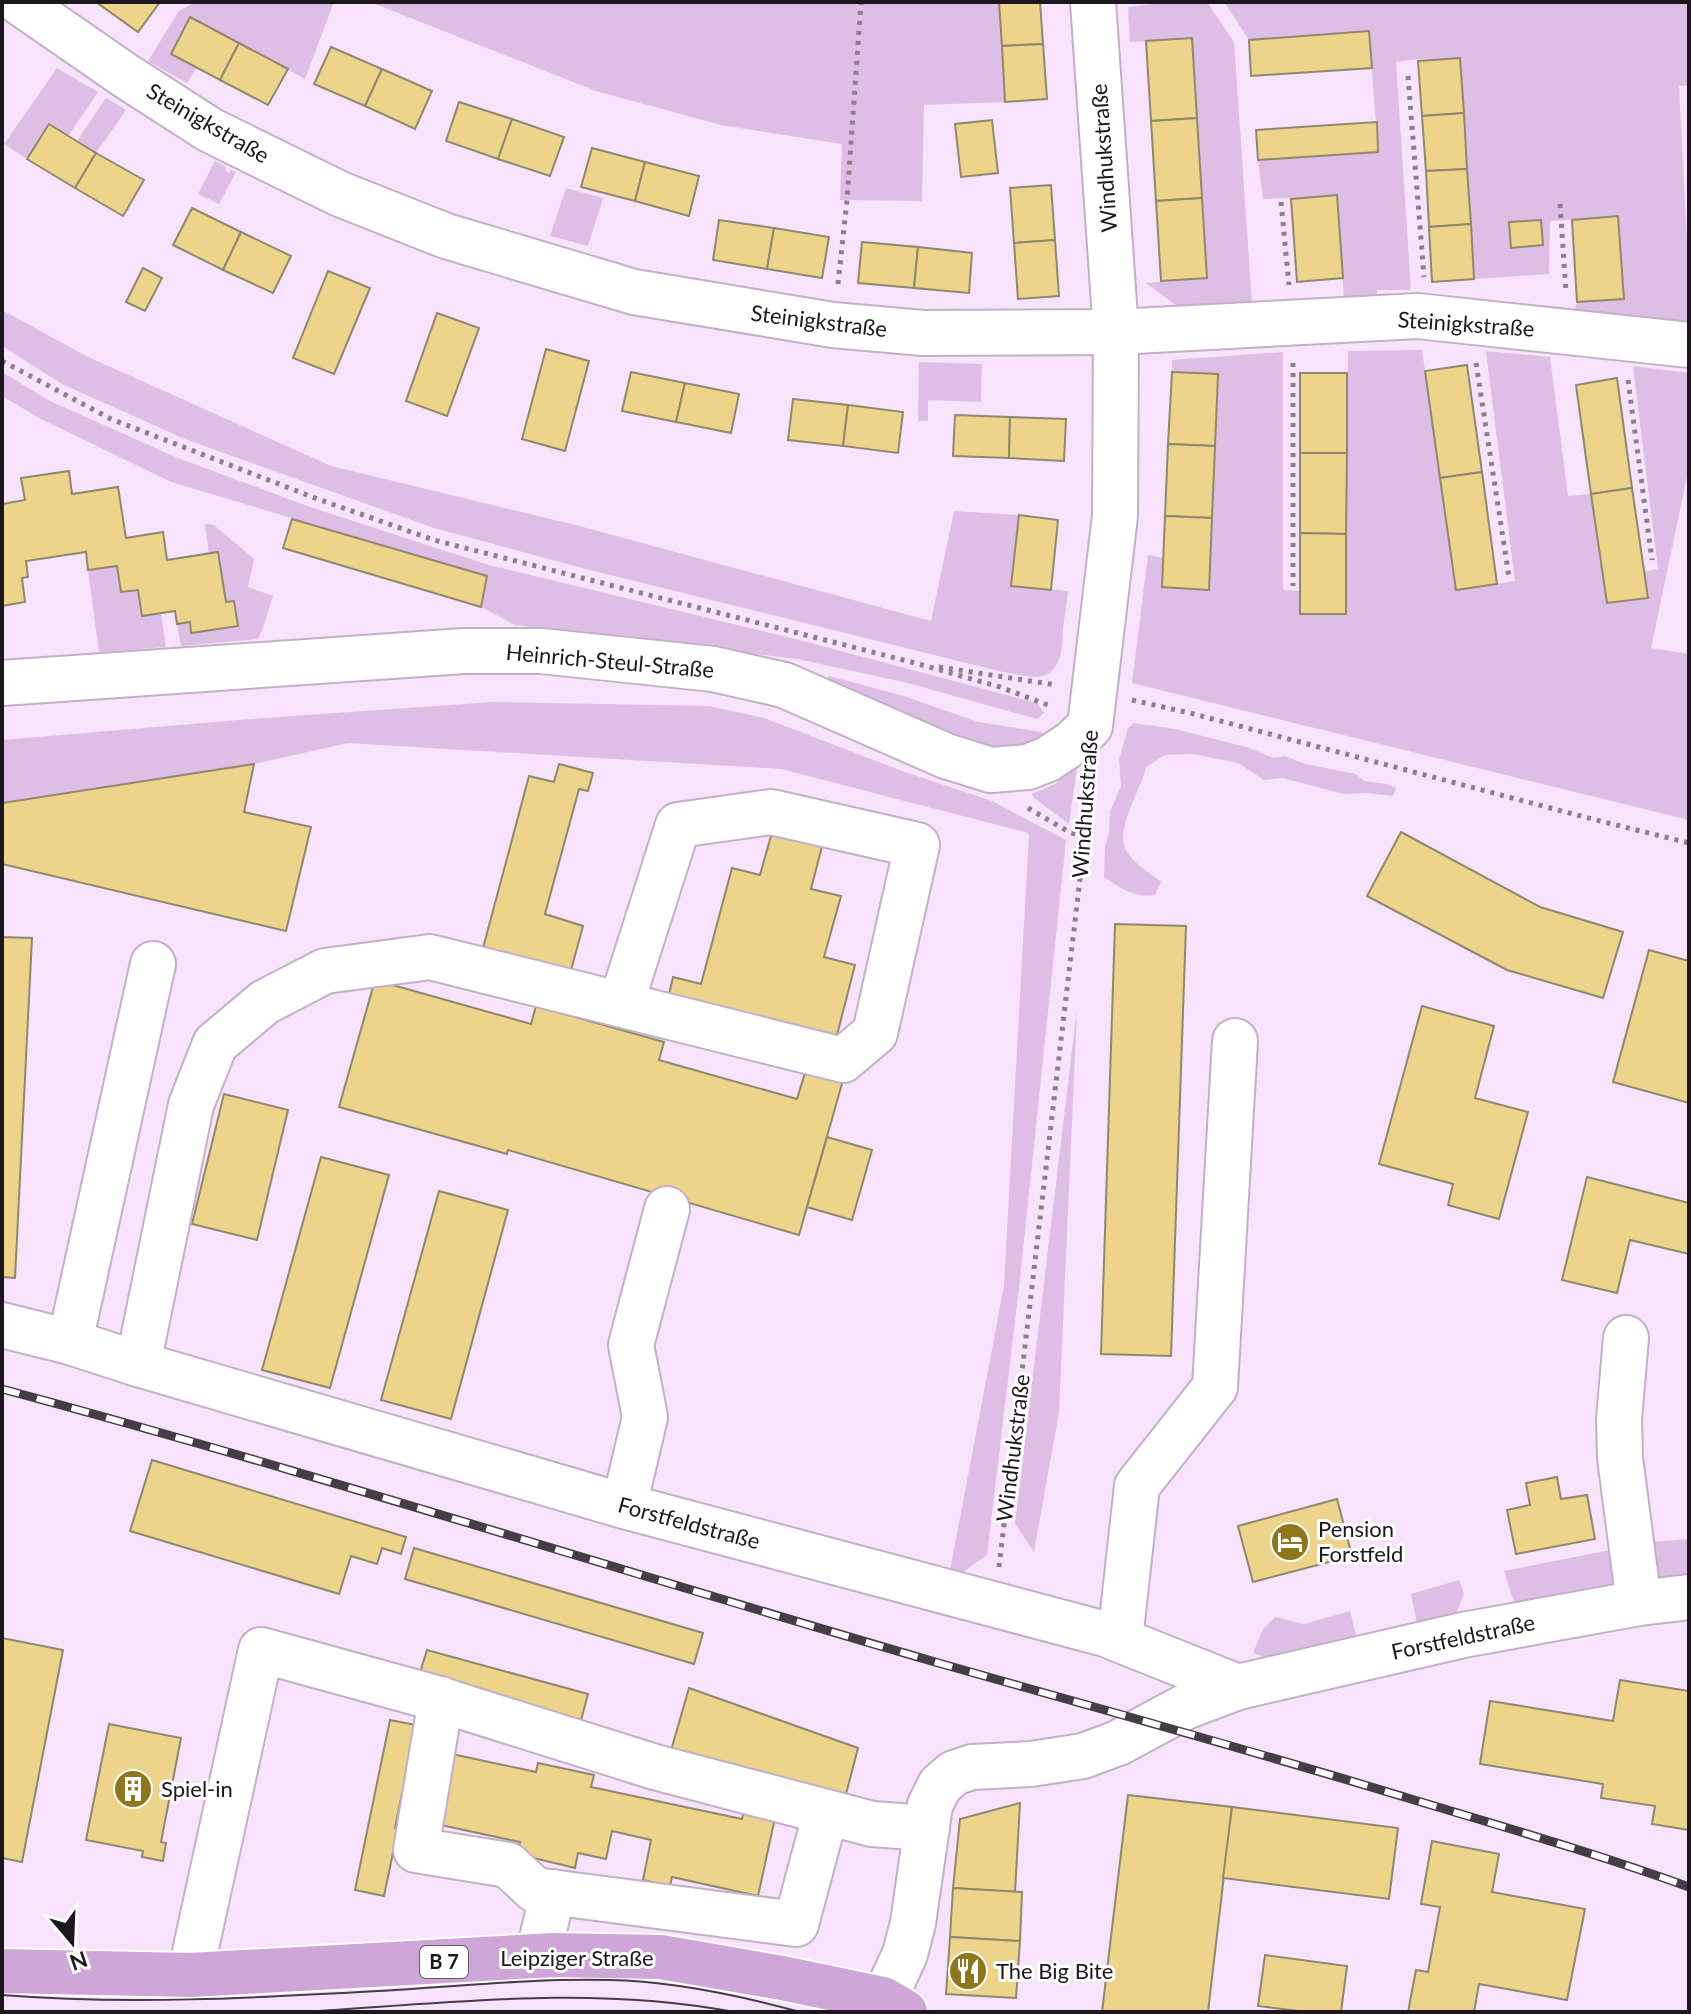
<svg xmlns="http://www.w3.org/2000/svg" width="1691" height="2014" font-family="Lato,sans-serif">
	<rect width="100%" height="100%" fill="#f7e3fb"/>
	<!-- green -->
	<g fill="#ddbee4">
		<polygon points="195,2 334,2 305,79 190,17 171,53 196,68 187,83 148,61 179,11"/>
		<polygon points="370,2 999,2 1005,102 924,105 922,201 840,200 842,144 721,125 596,91"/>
		<polygon points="1207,2 1234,42 1252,303 1177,306 1146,283 1207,278 1192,39 1130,42 1128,7 1159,3"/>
		<polygon points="1224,2 1689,2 1689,85 1679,86 1689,280 1689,323 1574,313 1577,302 1624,299 1618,216 1550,221 1549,274 1474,279 1460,58 1417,59 1396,62 1411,290 1377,290 1377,298 1344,299 1337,196 1263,199 1258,160 1378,152 1369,31 1249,40"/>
		<polygon points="57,68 98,92 68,136 49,124 27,159 4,144"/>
		<polygon points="106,98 126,110 96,153 77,141"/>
		<polygon points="215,161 226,167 225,171 229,173 231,170 236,172 219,204 198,194"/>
		<polygon points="566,188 603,198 588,246 550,236"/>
		<path d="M2 310 86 356 331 466 583 527 931 621 954 511 1019 515 1011 585 1068 591C1067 604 1064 617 1063 629 1063 649 1061 677 1034 677 1024 677 1013 673 1003 672L578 567 434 528 185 439 62 384 2 346Z"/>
		<polygon points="1422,350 1456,590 1515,581 1486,351 1550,357 1568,496 1591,494 1607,603 1647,598 1644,572 1658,569 1633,366 1689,373 1689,467 1651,648 1689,654 1689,820 1132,683 1148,555 1164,558 1163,587 1208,590 1218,374 1172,372 1172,360 1283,352 1283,590 1300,591 1300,614 1346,614 1348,351"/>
		<polygon points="919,362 982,364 981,402 928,400 928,421 918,421"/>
		<polygon points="2,372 50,401 178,458 310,507 433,547 489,565 807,642 1037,703 1044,713 1037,719 908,683 797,659 515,625 481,607 486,576 171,482 39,418 2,396"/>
		<polygon points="207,524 214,525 254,559 248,587 273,596 263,628 258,639 181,646 177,624 190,622 192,633 238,625 235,601 226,602 218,552 209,554 205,525"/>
		<polygon points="117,566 121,592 138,590 142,616 161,614 166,647 99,652 88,570"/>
		<polygon points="829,676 904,696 978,722 1042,732 1044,737 1040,741 991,754 826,682"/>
		<polygon points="493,702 709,706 764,718 905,772 992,801 1066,840 1019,1288 987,1555 963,1572 949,1576 1004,1286 1029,833 781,769 348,743 254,764 2,803 2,740 251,719"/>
		<path d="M1134 723 1175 729 1246 747 1274 758 1285 756 1305 764 1356 774 1364 781 1387 784 1396 788 1393 796 1368 793 1343 794 1283 778 1264 780 1238 763 1193 754 1165 755 1146 767C1141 790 1113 832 1127 852 1135 865 1149 872 1161 882L1155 895C1136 899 1119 887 1104 877L1105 846 1109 833 1110 812 1121 786 1119 760 1128 728Z"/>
		<polygon points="1076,766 1077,768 1069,824 1034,798 1032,794 1055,784"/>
		<polygon points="1077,1009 1059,1412 1034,1552 1015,1524"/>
		<polygon points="1689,1539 1689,1579 1661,1583 1652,1542"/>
		<polygon points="1616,1549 1624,1586 1521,1606 1514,1603 1504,1571"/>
		<polygon points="1459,1580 1464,1594 1455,1616 1417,1623 1411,1594"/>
		<polygon points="1350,1611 1357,1639 1275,1661 1253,1653 1263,1629 1275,1617 1304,1624"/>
	</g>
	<!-- building -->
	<g fill="#ecd48a" stroke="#90886e" stroke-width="2">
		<polygon points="96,2 160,2 138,32"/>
		<polygon points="999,2 1040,2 1043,44 1002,46"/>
		<polygon points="190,17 239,43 220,80 171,54"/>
		<polygon points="1369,31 1372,68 1251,76 1249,40"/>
		<polygon points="1192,38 1197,118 1151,121 1146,41"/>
		<polygon points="239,43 288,69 268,105 220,80"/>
		<polygon points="1043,44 1047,99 1005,102 1002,46"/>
		<polygon points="331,47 382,69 365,106 314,84"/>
		<polygon points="1460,58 1464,113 1422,116 1418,61"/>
		<polygon points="382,69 432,91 415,129 365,106"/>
		<polygon points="459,102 512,119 498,159 446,141"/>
		<polygon points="1464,113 1467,169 1426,171 1422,116"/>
		<polygon points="1197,118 1202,198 1156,201 1151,121"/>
		<polygon points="512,119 564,137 550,176 498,159"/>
		<polygon points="992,120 998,173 961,177 955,124"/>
		<polygon points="1377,122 1378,152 1258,160 1256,130"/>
		<polygon points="49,124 96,153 75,188 27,159"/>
		<polygon points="592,148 645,162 635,201 581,187"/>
		<polygon points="96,153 144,180 123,216 75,188"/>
		<polygon points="645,162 699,176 689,216 635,201"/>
		<polygon points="1467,169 1471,224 1429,227 1426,171"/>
		<polygon points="1051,185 1055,240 1014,243 1010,188"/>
		<polygon points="1337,195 1343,278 1297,282 1291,199"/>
		<polygon points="1202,198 1207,278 1161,281 1156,201"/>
		<polygon points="192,208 241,232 223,270 173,245"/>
		<polygon points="1618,216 1624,299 1577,302 1572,220"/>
		<polygon points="719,220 774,228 767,269 713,260"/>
		<polygon points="1541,220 1543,245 1511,248 1509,222"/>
		<polygon points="1471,224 1474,279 1432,282 1429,227"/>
		<polygon points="774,228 829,237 822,278 767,269"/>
		<polygon points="241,232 291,256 273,293 223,270"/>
		<polygon points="1055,240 1059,296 1018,299 1014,243"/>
		<polygon points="862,242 918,247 914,288 858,283"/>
		<polygon points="918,247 972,253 969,293 914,288"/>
		<polygon points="143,268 162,278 145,311 126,302"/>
		<polygon points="328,271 370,288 334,374 293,358"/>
		<polygon points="437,313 479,328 447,416 406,401"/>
		<polygon points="546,349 589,361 565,451 522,439"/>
		<polygon points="1467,365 1482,472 1440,478 1425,371"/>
		<polygon points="631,372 685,383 676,422 622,411"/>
		<polygon points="1172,372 1218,374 1215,446 1168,444"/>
		<rect x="1300" y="373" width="47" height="80"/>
		<polygon points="1617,378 1632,488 1591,494 1576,385"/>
		<polygon points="685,383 739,394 731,433 676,422"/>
		<polygon points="793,399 848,405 843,446 788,440"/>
		<polygon points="848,405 903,412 898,453 843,446"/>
		<polygon points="955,415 1010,417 1009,458 953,456"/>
		<polygon points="1010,417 1066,419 1064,461 1009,458"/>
		<polygon points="1168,444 1215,446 1212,518 1165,516"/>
		<polygon points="1300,453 1347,453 1346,534 1300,533"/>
		<polygon points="69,471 72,494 118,487 126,538 163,532 167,560 218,552 226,602 234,601 238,626 191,633 190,622 177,624 175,611 142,616 138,590 121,592 117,566 88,570 86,552 26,561 28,577 22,578 25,602 2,606 2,504 25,500 21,478"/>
		<polygon points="1482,472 1497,584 1456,590 1440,478"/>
		<polygon points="1632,488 1648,598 1607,603 1591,494"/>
		<polygon points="1019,515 1058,520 1051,590 1011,586"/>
		<polygon points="1165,516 1212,518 1209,590 1162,587"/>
		<polygon points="292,519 487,576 481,607 283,548"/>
		<polygon points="1300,533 1346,534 1346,614 1300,614"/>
		<polygon points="254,764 244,812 311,827 286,931 2,864 2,803"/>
		<polygon points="559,764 593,773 588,791 579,789 545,914 583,926 570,974 483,948 529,776 554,782"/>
		<polygon points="776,818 826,831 811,889 841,896 824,957 855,965 837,1035 825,1039 667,1003 673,977 701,984 732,868 760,875"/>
		<polygon points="1401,832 1540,907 1623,932 1603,998 1507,970 1367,896"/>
		<polygon points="1115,924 1186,926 1171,1356 1101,1354"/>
		<polygon points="2,937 32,938 15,1278 2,1277"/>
		<polygon points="1649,950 1689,961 1689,1103 1613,1082"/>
		<polygon points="375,980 531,1024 536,1006 664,1042 659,1060 797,1099 808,1063 845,1073 799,1235 508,1150 507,1154 339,1107"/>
		<polygon points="1422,1006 1494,1026 1475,1098 1528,1112 1499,1219 1448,1205 1453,1184 1379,1164"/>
		<polygon points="224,1094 288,1110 257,1240 192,1224"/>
		<polygon points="827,1137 872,1150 852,1220 807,1207"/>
		<polygon points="321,1157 389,1175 330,1388 262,1370"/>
		<polygon points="1587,1177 1689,1203 1689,1254 1630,1240 1617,1293 1562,1280"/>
		<polygon points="439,1191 508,1210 451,1419 381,1400"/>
		<polygon points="152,1460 406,1537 401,1554 382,1548 377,1564 351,1556 339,1594 130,1531"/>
		<polygon points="1557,1477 1561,1499 1587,1495 1595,1539 1516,1554 1507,1510 1530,1505 1526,1483"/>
		<polygon points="1337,1499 1352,1556 1253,1582 1238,1526"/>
		<polygon points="414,1548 703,1633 694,1664 405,1579"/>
		<polygon points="2,1638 63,1650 22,1862 2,1858"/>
		<polygon points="427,1650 588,1694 580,1724 418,1679"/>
		<polygon points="1620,1680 1689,1691 1689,1830 1652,1824 1655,1806 1601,1798 1603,1784 1480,1764 1490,1701 1613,1721"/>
		<polygon points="689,1688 858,1748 845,1798 670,1754"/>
		<polygon points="390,1720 416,1725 395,1828 398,1829 384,1896 355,1890"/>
		<polygon points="109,1724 181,1738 161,1842 166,1843 163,1861 142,1857 143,1851 86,1840"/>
		<polygon points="452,1754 536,1772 538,1763 594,1775 591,1787 742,1819 744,1811 775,1818 758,1896 672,1877 670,1886 643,1880 651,1840 612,1831 606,1859 578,1853 575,1868 517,1854 520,1842 436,1824"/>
		<polygon points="1128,1795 1232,1807 1208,2012 1102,2012"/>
		<polygon points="1020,1803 1015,1892 953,1888 960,1819"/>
		<polygon points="1232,1807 1398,1828 1389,1899 1223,1878"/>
		<polygon points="1432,1841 1499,1854 1492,1892 1585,1909 1567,2000 1479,1984 1474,2012 1408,2012 1416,1970 1428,1972 1440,1907 1421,1904"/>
		<polygon points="953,1888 1022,1892 1020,1941 950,1937"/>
		<polygon points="950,1937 1020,1941 1016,1998 946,1994"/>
		<polygon points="1265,1955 1347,1966 1341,2012 1307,2012 1258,2006"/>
	</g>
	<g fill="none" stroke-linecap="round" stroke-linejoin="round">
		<defs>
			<g id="minor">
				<polyline points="19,2 126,76 210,130 340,194 446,236 634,292 833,325 923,333 1116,332 1418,316 1689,345"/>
				<polyline points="2,683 464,651 541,651 713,669 784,685 946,756 991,770 1028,767 1048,759 1072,743 1090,726 1115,516 1116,332 1093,2"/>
				<polyline points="2,1325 70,1342 138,1364 624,1506 1105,1634 1238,1687"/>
				<polyline points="1626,1338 1619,1419 1620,1458 1639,1603"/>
				<polyline points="70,1342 153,964"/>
				<polyline points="138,1364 191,1105 215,1044 265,1002 325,971 430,957 843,1060 875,1033 917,845 771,812 678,825 621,1004"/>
				<polyline points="624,1506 645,1417 631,1345 667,1209"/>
				<polyline points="1120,1639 1137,1486 1215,1387 1235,1041"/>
				<polyline points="441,1699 416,1850 508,1865 535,1890 796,1924 826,1812"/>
				<polyline points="538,1956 553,1892"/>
				<polyline points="190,1975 261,1650 432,1697 655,1767 872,1824 927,1828"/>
				<polyline points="878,2012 905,1954 913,1923 930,1805 940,1785 954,1773 972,1767 1031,1764 1083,1756 1118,1743 1185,1707 1238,1687 1463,1635 1639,1603 1689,1597"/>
			</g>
			<polyline id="major" points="2,1971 190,1975 554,1955 661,1957 782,1978 883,1999 905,2012"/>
		</defs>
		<!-- minor casing -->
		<use href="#minor" stroke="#c3b0c7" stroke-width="48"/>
		<!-- major casing -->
		<use href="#major" stroke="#fff" stroke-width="48"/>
		<!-- path -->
		<g stroke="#8c7e8e" stroke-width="5" stroke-dasharray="4 6" stroke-linecap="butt">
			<polyline points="1408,76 1424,277"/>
			<polyline points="1281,202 1289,285"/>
			<polyline points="1560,204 1566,292"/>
			<polyline points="838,284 847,200 861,2"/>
			<polyline points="2,361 111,419 315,498 434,540 915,663 1000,687 1053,707"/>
			<polyline points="1293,363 1293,586"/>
			<polyline points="1476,363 1509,577"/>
			<polyline points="1628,380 1652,560"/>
			<polyline points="939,667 1056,685"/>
			<polyline points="1132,700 1190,713 1592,819 1689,843"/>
			<polyline points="1028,808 1071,833 1085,836"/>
			<polyline points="999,1567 1085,836 1088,782"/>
		</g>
		<!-- minor -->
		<use href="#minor" stroke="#fff" stroke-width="44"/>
		<!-- major -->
		<use href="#major" stroke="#cea6d7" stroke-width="44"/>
		<!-- tram -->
		<g stroke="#453c47" stroke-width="2">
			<path d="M2 1995C128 2005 253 1998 378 1991 455 1987 532 1978 609 1980 673 1981 738 1995 800 2012"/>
			<polyline points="2,2012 7,2012"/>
			<path d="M305 2012C448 2003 592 1985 734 2012"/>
		</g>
		<defs>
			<path id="rail" d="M2 1389C315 1473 624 1572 935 1662 1094 1707 1253 1751 1411 1799 1504 1827 1598 1854 1689 1887"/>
		</defs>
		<!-- rail casing -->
		<use href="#rail" stroke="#453c47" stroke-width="9"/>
		<!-- rail -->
		<use href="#rail" stroke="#fff" stroke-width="6" stroke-dasharray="18" stroke-linecap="butt"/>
	</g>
	<!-- icons -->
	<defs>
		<symbol id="hotel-disc" viewBox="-11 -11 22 22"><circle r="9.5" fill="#8f761b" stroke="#fff"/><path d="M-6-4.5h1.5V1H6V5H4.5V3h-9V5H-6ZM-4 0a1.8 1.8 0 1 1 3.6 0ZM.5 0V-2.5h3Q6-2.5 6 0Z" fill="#fff"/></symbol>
		<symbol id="building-disc" viewBox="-11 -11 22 22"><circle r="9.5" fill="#8f761b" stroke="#fff"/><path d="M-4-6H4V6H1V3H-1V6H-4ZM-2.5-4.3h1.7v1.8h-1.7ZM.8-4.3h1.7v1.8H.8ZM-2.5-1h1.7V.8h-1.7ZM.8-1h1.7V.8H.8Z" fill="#fff"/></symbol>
		<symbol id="restaurant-disc" viewBox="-11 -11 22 22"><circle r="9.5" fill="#8f761b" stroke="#fff"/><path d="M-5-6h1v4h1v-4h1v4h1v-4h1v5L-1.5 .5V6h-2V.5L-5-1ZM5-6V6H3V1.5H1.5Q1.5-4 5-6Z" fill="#fff"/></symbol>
	</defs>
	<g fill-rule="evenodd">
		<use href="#hotel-disc" x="1268" y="1520" width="44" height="44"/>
		<use href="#building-disc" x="111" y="1767" width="44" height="44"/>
		<use href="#restaurant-disc" x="946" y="1949" width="44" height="44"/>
	</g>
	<g text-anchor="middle" stroke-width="6" stroke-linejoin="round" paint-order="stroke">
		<!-- shield labels -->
		<rect fill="#fff" stroke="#615c62" stroke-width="2" x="420" y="1946" width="48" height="32" rx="6"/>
		<g font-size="20" font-weight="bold" fill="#1d161e">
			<text x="444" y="1969">B 7</text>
		</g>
		<!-- street labels -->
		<g font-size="22" fill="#1d161e" stroke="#fff">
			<text transform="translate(208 123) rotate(30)" y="8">Steinigkstraße</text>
			<text transform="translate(1104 158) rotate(-94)" y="8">Windhukstraße</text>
			<text transform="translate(819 321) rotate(7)" y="8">Steinigkstraße</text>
			<text transform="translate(1466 324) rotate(4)" y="8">Steinigkstraße</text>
			<text transform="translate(610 661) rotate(5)" y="8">Heinrich-Steul-Straße</text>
			<text transform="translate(1085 804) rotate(-86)" y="8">Windhukstraße</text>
			<text transform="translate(1013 1448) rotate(-83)" y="8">Windhukstraße</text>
			<text transform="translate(689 1523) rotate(15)" y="8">Forstfeldstraße</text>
			<text transform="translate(1463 1637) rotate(-12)" y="8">Forstfeldstraße</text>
			<text x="577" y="1966">Leipziger Straße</text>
		</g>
		<!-- poi labels -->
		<g font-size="22" fill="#1d161e" stroke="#fff" text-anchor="start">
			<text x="1318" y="1537">Pension<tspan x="1318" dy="25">Forstfeld</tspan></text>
			<text x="161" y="1797">Spiel-in</text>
			<text x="996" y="1979">The Big Bite</text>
		</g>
	</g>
	<!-- border -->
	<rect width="1691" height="2014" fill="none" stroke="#1d161e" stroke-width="8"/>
	<!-- north arrow -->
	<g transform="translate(72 1942) rotate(161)" stroke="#ffffff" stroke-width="6" paint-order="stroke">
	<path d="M0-6L14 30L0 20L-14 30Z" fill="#1d161e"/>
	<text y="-12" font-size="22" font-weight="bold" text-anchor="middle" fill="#1d161e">N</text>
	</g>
</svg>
